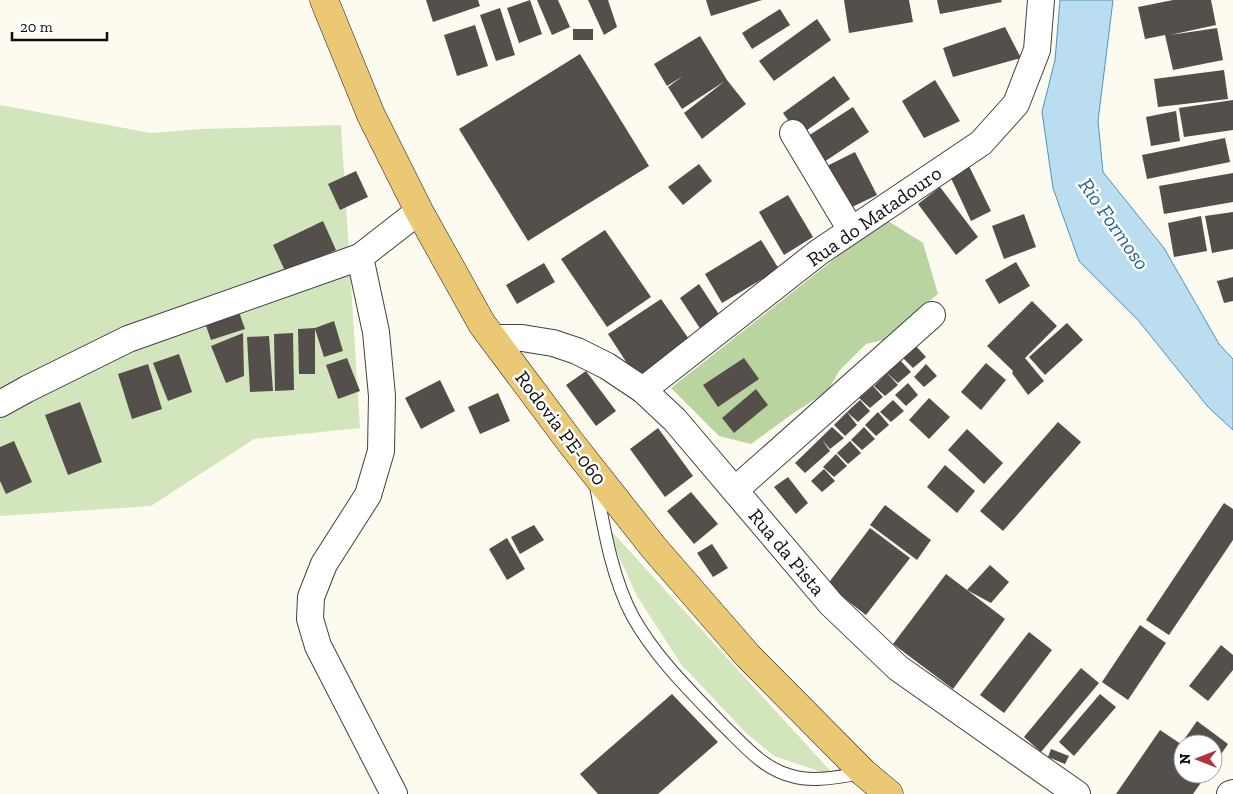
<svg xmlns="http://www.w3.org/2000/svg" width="1233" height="794" font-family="'Zilla Slab',serif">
	<rect width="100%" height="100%" fill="#fdfaf0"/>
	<!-- green -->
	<g fill="#d3e5bd">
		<polygon points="0,105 151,133 202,129 341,125 360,428 254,439 151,506 0,516"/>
		<polygon points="603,522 836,777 774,756 747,734 681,664 637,596"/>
	</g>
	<!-- forest -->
	<polygon fill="#b9d49e" points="885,219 923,243 938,294 883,340 866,344 839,371 828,391 795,412 751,444 719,436 671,388"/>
	<!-- water -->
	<polygon fill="#badef0" stroke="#4995bf" points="1060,0 1113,0 1098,121 1103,172 1164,248 1219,344 1233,359 1233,430 1208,407 1138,320 1079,261 1053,188 1042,112 1055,60"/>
	<!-- building -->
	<g fill="#554f4b">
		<polygon points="426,0 478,0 480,6 433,22"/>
		<polygon points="530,0 542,34 519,43 507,8"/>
		<polygon points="537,0 558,0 570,27 552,35"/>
		<polygon points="588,0 608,0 617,27 604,35"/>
		<polygon points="706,0 762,0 711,16"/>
		<polygon points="844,0 909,0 913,22 849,33"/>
		<polygon points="937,0 1001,0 1002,2 940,14"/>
		<polygon points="1173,0 1211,0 1216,25 1170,35 1217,28 1223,60 1173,70 1165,35 1145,39 1138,7"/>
		<polygon points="500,8 515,55 496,61 480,15"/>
		<polygon points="780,9 790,25 752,49 742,33"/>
		<polygon points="817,19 831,40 774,81 759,61"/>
		<polygon points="475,25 488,66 457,76 444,35"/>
		<polygon points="1005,27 1021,58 953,77 943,48"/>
		<rect x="573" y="29" width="20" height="11"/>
		<polygon points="700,36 727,80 746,104 702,139 684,113 725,81 682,109 668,87 683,76 667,86 654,64"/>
		<polygon points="580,54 649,166 528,241 459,129"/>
		<polygon points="1224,70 1228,99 1158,107 1154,79"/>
		<polygon points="834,76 850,99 799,136 783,113"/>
		<polygon points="935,80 960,121 924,138 902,101"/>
		<polygon points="1233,100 1233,130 1184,137 1179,108"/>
		<polygon points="853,107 869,132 824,162 808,136"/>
		<polygon points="1176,111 1180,141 1151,146 1146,117"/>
		<polygon points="1225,138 1230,162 1147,179 1142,155"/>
		<polygon points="855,152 877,195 848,209 827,166"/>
		<polygon points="699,164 712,181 683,205 668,187"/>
		<polygon points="969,166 991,211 971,221 950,176"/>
		<polygon points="356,171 368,197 340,210 328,184"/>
		<polygon points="1233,173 1233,202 1164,214 1159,186"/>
		<polygon points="940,187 978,237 956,255 918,204"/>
		<polygon points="788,195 813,237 784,255 759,212"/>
		<polygon points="1233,212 1233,249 1212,253 1205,216"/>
		<polygon points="1024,214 1036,247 1004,259 992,226"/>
		<polygon points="1201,216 1207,251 1174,257 1168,223"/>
		<polygon points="323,221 336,250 286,273 273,245"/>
		<polygon points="605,230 651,297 607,327 561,259"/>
		<polygon points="761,240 779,269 722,303 705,274"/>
		<polygon points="1016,262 1030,286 999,304 985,280"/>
		<polygon points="544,263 555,282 517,304 506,285"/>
		<polygon points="1233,277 1233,301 1224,303 1217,281"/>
		<polygon points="699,284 720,316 701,330 680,298"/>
		<polygon points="661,299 691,342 636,377 608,334"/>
		<polygon points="1032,301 1057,326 1025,358 1044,381 1028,395 1012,373 1013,371 987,346"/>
		<polygon points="239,312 245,329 211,340 205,323"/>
		<polygon points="334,321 343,351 324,357 315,329 315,374 299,374 298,329 315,328"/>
		<polygon points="1067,323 1083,340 1045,375 1029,357"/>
		<polygon points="243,333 244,376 226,383 211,346"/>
		<polygon points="293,333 294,390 275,391 274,334"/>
		<polygon points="269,336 273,391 250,392 247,337"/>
		<polygon points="915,345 926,357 913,368 903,358"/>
		<polygon points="179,354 192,392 168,401 153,363"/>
		<polygon points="347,358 360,391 338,399 326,365"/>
		<polygon points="744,358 759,379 718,407 703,385"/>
		<polygon points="900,360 911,372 898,383 887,373"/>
		<polygon points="986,363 1006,380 981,410 961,392"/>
		<polygon points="148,364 162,409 132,419 118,374"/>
		<polygon points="926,364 937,376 924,387 914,377"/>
		<polygon points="586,371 616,411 596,426 566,385"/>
		<polygon points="887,373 898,385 885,396 874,386"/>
		<polygon points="440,380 455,411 421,429 405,398"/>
		<polygon points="908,383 918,395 906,406 895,395"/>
		<polygon points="873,386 883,397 870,408 859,398"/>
		<polygon points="756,389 768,405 734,433 722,418"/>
		<polygon points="498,393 510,421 480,434 468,407"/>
		<polygon points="929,398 950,417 929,439 909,420"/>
		<polygon points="860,400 870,411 858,422 847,412"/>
		<polygon points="893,400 904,411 891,422 880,412"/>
		<polygon points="80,402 102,462 68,475 45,415"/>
		<polygon points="847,412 857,425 845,436 834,425"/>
		<polygon points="878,412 889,425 876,436 865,425"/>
		<polygon points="1058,422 1081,442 1003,531 980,511"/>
		<polygon points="832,427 844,438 830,449 822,440 830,451 805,473 795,463"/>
		<polygon points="864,427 875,439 862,450 851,440"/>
		<polygon points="658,428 693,476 665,497 630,449"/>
		<polygon points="967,429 1003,463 984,484 948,450"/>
		<polygon points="14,441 32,482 6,494 0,481 0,447"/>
		<polygon points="850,441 861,453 848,464 837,453"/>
		<polygon points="836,454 847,466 834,477 823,467"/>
		<polygon points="945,465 975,491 957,513 927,487"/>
		<polygon points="824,469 835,481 822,492 811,481"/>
		<polygon points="788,477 808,503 796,514 774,487"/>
		<polygon points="691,492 718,524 694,544 667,511"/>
		<polygon points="1224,503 1233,509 1233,540 1169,635 1146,620"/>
		<polygon points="885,505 931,540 917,560 870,525"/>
		<polygon points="534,525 544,540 520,554 511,537"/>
		<polygon points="870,528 910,558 866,615 827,585"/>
		<polygon points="507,538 525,569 507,580 489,549"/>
		<polygon points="712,544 728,568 713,577 697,553"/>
		<polygon points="990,565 1009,582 991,603 967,590"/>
		<polygon points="946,574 1005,619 953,689 893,644"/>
		<polygon points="1140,625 1166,643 1128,700 1102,682"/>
		<polygon points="1029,632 1052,650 1004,713 980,695"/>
		<polygon points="1221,645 1233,655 1233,670 1208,701 1189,686"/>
		<polygon points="1081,668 1099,683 1041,752 1024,737"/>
		<polygon points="672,694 718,742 658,794 598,794 580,774"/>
		<polygon points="1100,694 1116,707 1074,756 1059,742"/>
		<polygon points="1197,721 1228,744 1213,766 1213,744 1183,744 1183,774 1207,774 1193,794 1116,794 1160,730 1181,744"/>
		<polygon points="1051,749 1069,756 1065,764 1048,757"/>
	</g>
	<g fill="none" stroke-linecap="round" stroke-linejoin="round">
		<defs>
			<path id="service" d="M596 486C604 529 612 578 633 617 656 658 691 692 723 725 744 745 763 769 792 776 815 783 841 776 864 773"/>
			<g id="minor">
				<polyline points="793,133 851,230"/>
				<polyline points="360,257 376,332 382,396 381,451 368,495 324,564 311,597 310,619 318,646 394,794"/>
				<polyline points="493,338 522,338 553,343 577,351 607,366 643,390 675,420 831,604 898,668 1077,794"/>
				<polyline points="643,390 819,252 981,143 1016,104 1037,50 1041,0"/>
				<polyline points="0,404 27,389 128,339 360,257 419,211"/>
				<polyline points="735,490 932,315"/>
				<polyline points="1230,794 1233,793"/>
			</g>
			<polyline id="primary" points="324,0 371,115 419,211 482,324 571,443 654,548 748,656 864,773 889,794"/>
		</defs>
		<!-- service casing -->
		<use href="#service" stroke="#414141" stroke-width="14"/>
		<!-- minor casing -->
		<use href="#minor" stroke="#414141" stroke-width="28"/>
		<!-- primary casing -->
		<use href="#primary" stroke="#1f1f1f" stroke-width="29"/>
		<!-- service -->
		<use href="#service" stroke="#fff" stroke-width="12"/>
		<!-- minor -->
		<use href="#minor" stroke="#fff" stroke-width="26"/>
		<!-- primary -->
		<use href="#primary" stroke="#eac874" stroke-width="28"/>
	</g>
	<g text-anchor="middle" stroke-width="5" stroke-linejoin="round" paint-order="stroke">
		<!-- street labels -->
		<g font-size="20" fill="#0e0e0e" stroke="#fff">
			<text transform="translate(874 216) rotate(-35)" y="7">Rua do Matadouro</text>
			<text transform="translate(561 428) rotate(53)" y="7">Rodovia PE-060</text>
			<text transform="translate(787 552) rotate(50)" y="7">Rua da Pista</text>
		</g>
		<!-- water labels -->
		<g font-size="21" font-style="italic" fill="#246793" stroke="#fff">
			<text transform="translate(1114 224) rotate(55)" y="7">Rio Formoso</text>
		</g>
	</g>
	<!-- north arrow -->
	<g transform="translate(1198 759) rotate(270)"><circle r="24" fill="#ffffff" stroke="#9f9f9f"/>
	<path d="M0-4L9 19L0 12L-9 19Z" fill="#af3440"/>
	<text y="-8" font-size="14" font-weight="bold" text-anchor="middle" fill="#0e0e0e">N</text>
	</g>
	<!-- scale -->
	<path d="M12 32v8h95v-8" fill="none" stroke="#0e0e0e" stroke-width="2.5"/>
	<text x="20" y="32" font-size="15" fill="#0e0e0e" stroke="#ffffff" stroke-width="4" paint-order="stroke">20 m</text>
</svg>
